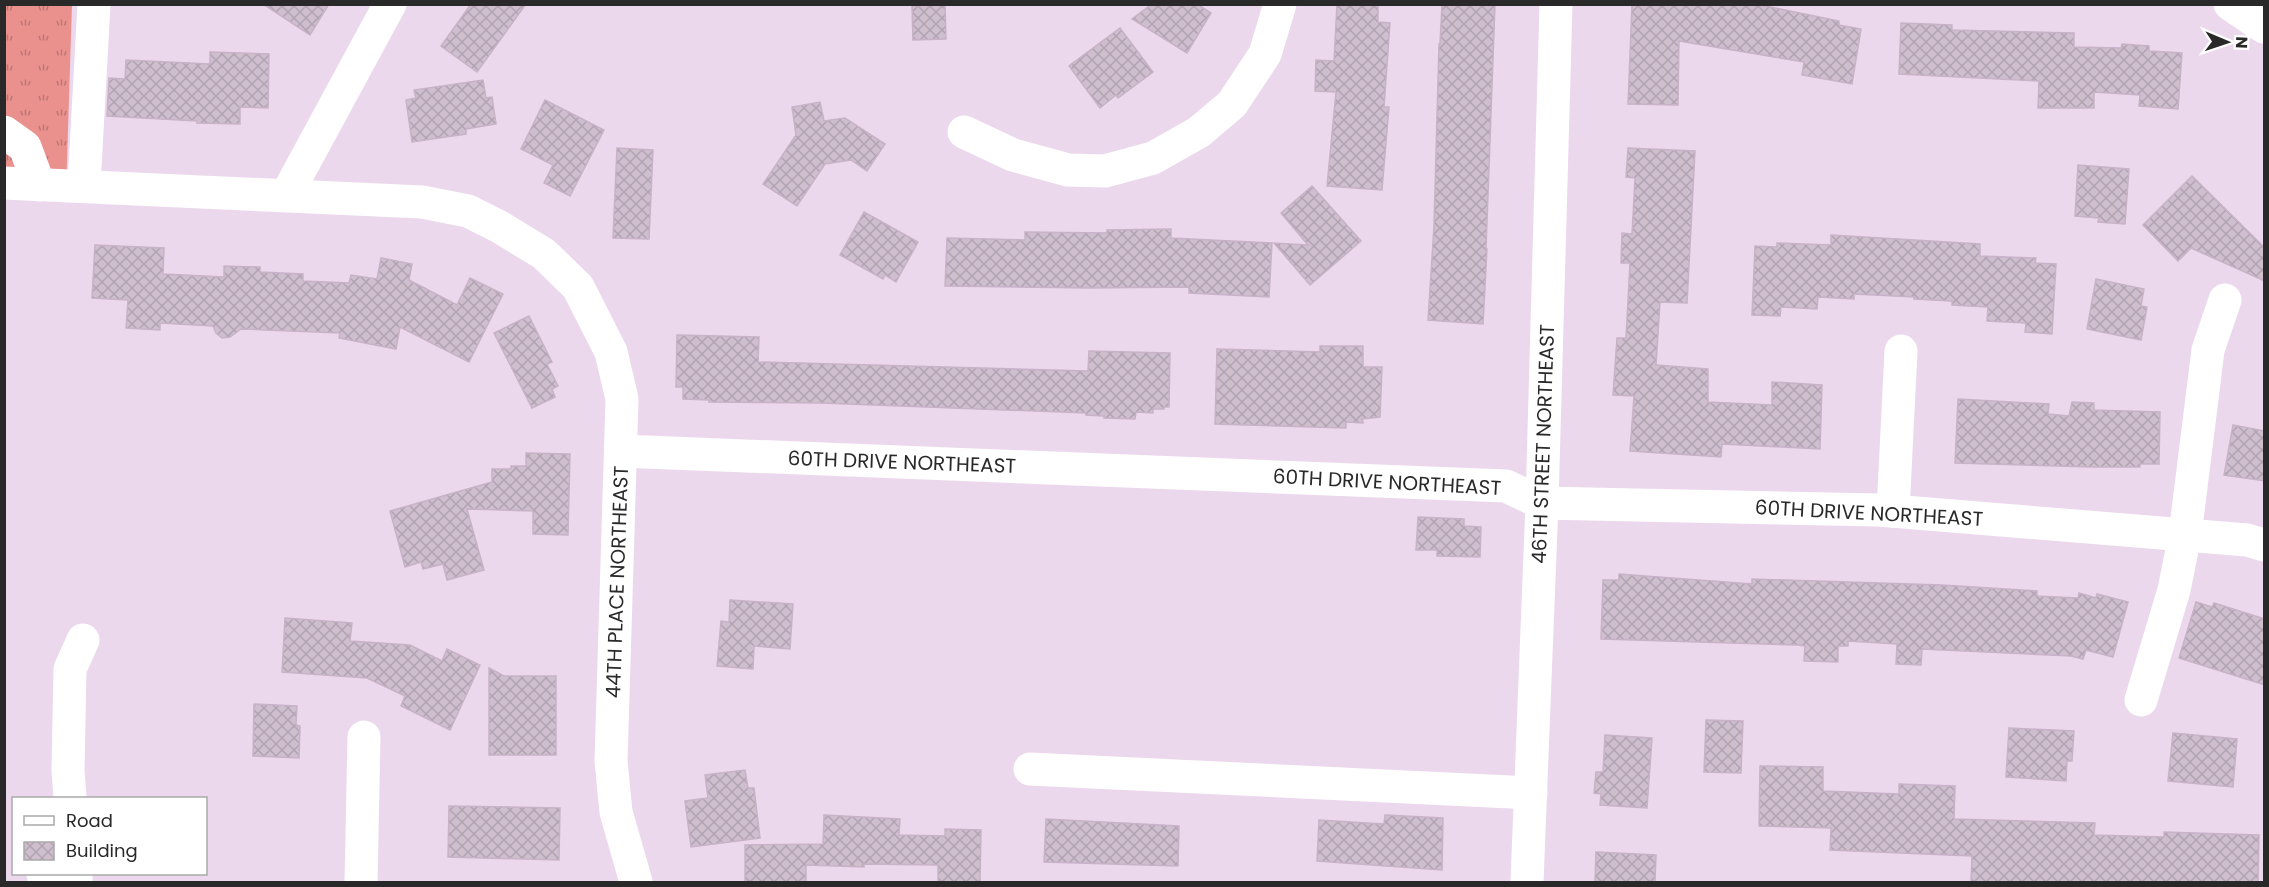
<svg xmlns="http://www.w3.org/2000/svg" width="2269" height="887" font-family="Poppins,sans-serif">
	<defs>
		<pattern id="grass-tufts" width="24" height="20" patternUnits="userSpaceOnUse" patternTransform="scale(1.5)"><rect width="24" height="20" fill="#ea918e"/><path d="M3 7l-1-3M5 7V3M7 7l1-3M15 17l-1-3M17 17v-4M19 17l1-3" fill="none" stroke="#be7674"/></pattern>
		<pattern id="building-cross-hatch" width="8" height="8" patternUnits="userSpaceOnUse" patternTransform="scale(1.5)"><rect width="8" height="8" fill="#cebece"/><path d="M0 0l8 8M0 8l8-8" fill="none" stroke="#b1a3b1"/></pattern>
	</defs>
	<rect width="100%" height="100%" fill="#ecd8ed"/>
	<!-- grass -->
	<polygon fill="url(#grass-tufts)" points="5,5 72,5 66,192 5,190"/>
	<!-- building -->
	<g fill="url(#building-cross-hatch)" stroke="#c8b2c8" stroke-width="1.5">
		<polygon points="263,4 329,4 310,35"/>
		<polygon points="471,4 526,4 477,72 441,46"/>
		<polygon points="945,4 946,39 913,40 912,6"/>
		<polygon points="1152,4 1197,4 1211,13 1187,53 1132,19"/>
		<polygon points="1337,4 1378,4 1378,22 1390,23 1384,107 1389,107 1382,190 1327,186 1336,92 1315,91 1316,60 1334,61"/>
		<polygon points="1442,4 1495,4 1486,249 1487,249 1483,324 1428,320 1434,226 1439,44 1440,44"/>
		<polygon points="1632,4 1756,4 1839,21 1839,25 1861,29 1852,84 1802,75 1804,62 1679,41 1678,105 1628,104"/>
		<polygon points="1901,23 1952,25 1952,30 2074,33 2074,47 2121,48 2122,44 2149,46 2149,51 2182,53 2178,109 2139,106 2140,95 2094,92 2094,108 2038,108 2039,81 1899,74"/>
		<polygon points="1120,28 1153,72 1118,98 1116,95 1100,108 1069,66"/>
		<polygon points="210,52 269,54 268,108 240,107 240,124 197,123 197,121 107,116 109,78 125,79 126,60 210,64"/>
		<polygon points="483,80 486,98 492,97 496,124 466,129 466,134 412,142 406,100 416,98 414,90"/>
		<polygon points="545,100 604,130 570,196 544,183 553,165 521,149"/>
		<polygon points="820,102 824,121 845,118 885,144 867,171 851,160 825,164 797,206 763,184 796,135 792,107"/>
		<polygon points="617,148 653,150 649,239 613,238"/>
		<polygon points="1628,148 1695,151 1687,303 1660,302 1656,365 1708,369 1708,402 1772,405 1772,382 1822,385 1820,449 1722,444 1721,457 1630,451 1634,396 1613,395 1617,338 1626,338 1630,263 1621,263 1622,233 1632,234 1635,178 1626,177"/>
		<polygon points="2078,165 2129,169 2125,224 2098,222 2099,218 2075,216"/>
		<polygon points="2192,176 2265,248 2265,281 2191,248 2178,261 2143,225"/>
		<polygon points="1312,186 1361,241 1310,285 1274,243 1308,245 1281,213"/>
		<polygon points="864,212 918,242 896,282 885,275 883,279 840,255"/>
		<polygon points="1171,229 1171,238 1272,243 1269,297 1189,293 1189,287 1090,288 945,286 947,238 1025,240 1025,232 1107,233 1107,230"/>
		<polygon points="1831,235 1980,244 1980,256 2036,258 2035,263 2056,264 2052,334 2025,332 2026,323 1987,321 1988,307 1952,305 1952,301 1914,299 1914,297 1854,294 1854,299 1818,297 1817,309 1781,307 1780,316 1752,315 1755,246 1777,247 1777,243 1831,245"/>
		<polygon points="95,245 164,248 163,274 224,277 224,266 260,267 260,272 303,274 303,281 349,283 351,275 377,279 381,258 412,264 409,280 457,305 470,278 503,294 469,362 400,327 396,349 339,338 340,333 241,329 230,337 222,338 216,333 213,326 160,323 160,330 126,328 128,300 92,298"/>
		<polygon points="2096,279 2144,289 2141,306 2147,307 2141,340 2087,329"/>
		<polygon points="529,316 552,362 547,364 558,386 552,389 555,397 532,408 494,333"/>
		<polygon points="677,335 759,337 758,362 1088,371 1089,351 1170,353 1169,407 1164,407 1164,409 1153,409 1153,413 1136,412 1135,419 1104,418 1104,416 1086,415 1086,413 821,403 709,402 709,400 683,399 683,387 676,387"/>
		<polygon points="1320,346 1363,346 1363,367 1382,367 1380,417 1362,419 1363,423 1346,422 1346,428 1215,424 1217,349 1320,352"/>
		<polygon points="1958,399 2049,404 2048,414 2069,416 2072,402 2094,403 2094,410 2160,412 2159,464 2140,464 2140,467 2092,467 1955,463"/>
		<polygon points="2233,425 2265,431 2265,481 2224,475"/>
		<polygon points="526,453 570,454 568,535 533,534 533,511 467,509 484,570 447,580 443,564 423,569 421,562 405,567 390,511 492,482 492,469 511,469 511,466 526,466"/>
		<polygon points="1418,517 1464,519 1464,526 1481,527 1480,557 1437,556 1437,550 1416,550"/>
		<polygon points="1619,574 1752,584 1752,579 1942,585 2037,591 2037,596 2078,598 2079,593 2096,598 2097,594 2128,602 2113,657 2086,650 2083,659 2071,656 1922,649 1921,665 1896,664 1897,644 1848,641 1848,646 1838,646 1838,662 1804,661 1805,646 1798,645 1601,639 1603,580 1619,580"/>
		<polygon points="730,600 793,604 790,649 754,646 753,669 717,666 721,621 729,622"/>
		<polygon points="2196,602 2212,607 2214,603 2265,619 2265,685 2179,658"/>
		<polygon points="285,618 352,623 350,641 410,645 442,661 447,649 480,665 450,730 401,706 405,696 367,678 282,672"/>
		<polygon points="489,668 504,676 556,676 556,755 489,755"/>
		<polygon points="254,704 297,706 296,725 300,726 299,758 253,756"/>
		<polygon points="1706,720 1743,721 1741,773 1704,772"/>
		<polygon points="2009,728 2074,731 2072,761 2067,761 2066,781 2006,777"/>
		<polygon points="2173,733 2237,739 2233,787 2168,781"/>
		<polygon points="1605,735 1652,738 1647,808 1600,805 1601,794 1594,793 1596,772 1603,772"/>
		<polygon points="1760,766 1823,767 1823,791 1899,794 1899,784 1955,786 1954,819 2095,823 2094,835 2164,837 2164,832 2259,835 2258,882 1971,882 1972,856 1830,850 1831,828 1759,826"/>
		<polygon points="745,770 748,788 754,788 760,838 691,847 685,801 708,798 705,775"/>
		<polygon points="449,806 560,808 559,860 448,857"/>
		<polygon points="824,815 900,819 899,835 945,836 945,829 981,830 980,882 938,882 938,865 864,864 864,867 806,865 806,882 745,882 745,845 823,844"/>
		<polygon points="1385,815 1443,818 1442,870 1317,861 1319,820 1384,824"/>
		<polygon points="1046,819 1179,826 1178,866 1044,862"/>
		<polygon points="1596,852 1656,855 1655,882 1595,882"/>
	</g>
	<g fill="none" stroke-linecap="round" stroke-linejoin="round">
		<!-- minor -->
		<g stroke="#fff" stroke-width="33">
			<polyline points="2230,4 2264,27"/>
			<polyline points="4,132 25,147 39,185"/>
			<polyline points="964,132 1013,155 1068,170 1105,171 1153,158 1199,132 1232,104 1265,54 1280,4"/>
			<polyline points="4,183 422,202 468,211 498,226 544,254 578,287 611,352 622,399 611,761 616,812 636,882"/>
			<polyline points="84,186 94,4"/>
			<polyline points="287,194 390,4"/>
			<polyline points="621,451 1506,486 1542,503 1879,510 2247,540 2264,545"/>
			<polyline points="1893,511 1901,351"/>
			<polyline points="2141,700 2174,590 2185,535 2208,350 2225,300"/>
			<polyline points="1030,769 1531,793"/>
			<polyline points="70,798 68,770 70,669 83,640"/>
			<polyline points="43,874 45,882"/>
			<polyline points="76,874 76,882"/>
			<polyline points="361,882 364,737"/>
			<polyline points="1527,882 1542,503 1556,4"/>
		</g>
	</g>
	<g text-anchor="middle" stroke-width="4.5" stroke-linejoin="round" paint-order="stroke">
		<!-- street labels -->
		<g font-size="20" fill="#292929" stroke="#fff">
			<text transform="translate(1543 444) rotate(-88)" y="7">46TH STREET NORTHEAST</text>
			<text transform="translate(902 462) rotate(2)" y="7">60TH DRIVE NORTHEAST</text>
			<text transform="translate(1387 482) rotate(3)" y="7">60TH DRIVE NORTHEAST</text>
			<text transform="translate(1869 513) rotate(3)" y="7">60TH DRIVE NORTHEAST</text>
			<text transform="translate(617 582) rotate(-88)" y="7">44TH PLACE NORTHEAST</text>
		</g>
	</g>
	<!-- border -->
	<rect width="2269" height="887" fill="none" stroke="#292929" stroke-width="12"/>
	<!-- legend -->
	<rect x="12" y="797" width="195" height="78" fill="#ffffff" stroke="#a9a9a9" stroke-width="1.5"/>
	<rect x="24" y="816" width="30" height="9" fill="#ffffff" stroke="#a9a9a9" stroke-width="1.5"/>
	<text x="66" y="827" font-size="18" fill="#292929">Road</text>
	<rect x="24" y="842" width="30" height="18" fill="url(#building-cross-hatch)" stroke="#a9a9a9" stroke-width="1.5"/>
	<text x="66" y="857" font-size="18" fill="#292929">Building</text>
	<!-- north arrow -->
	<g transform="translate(2227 42) rotate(92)" stroke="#ffffff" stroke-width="4.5" paint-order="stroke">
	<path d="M0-4.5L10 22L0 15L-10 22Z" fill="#292929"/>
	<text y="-9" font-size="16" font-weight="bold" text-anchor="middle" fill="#292929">N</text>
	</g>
</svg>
